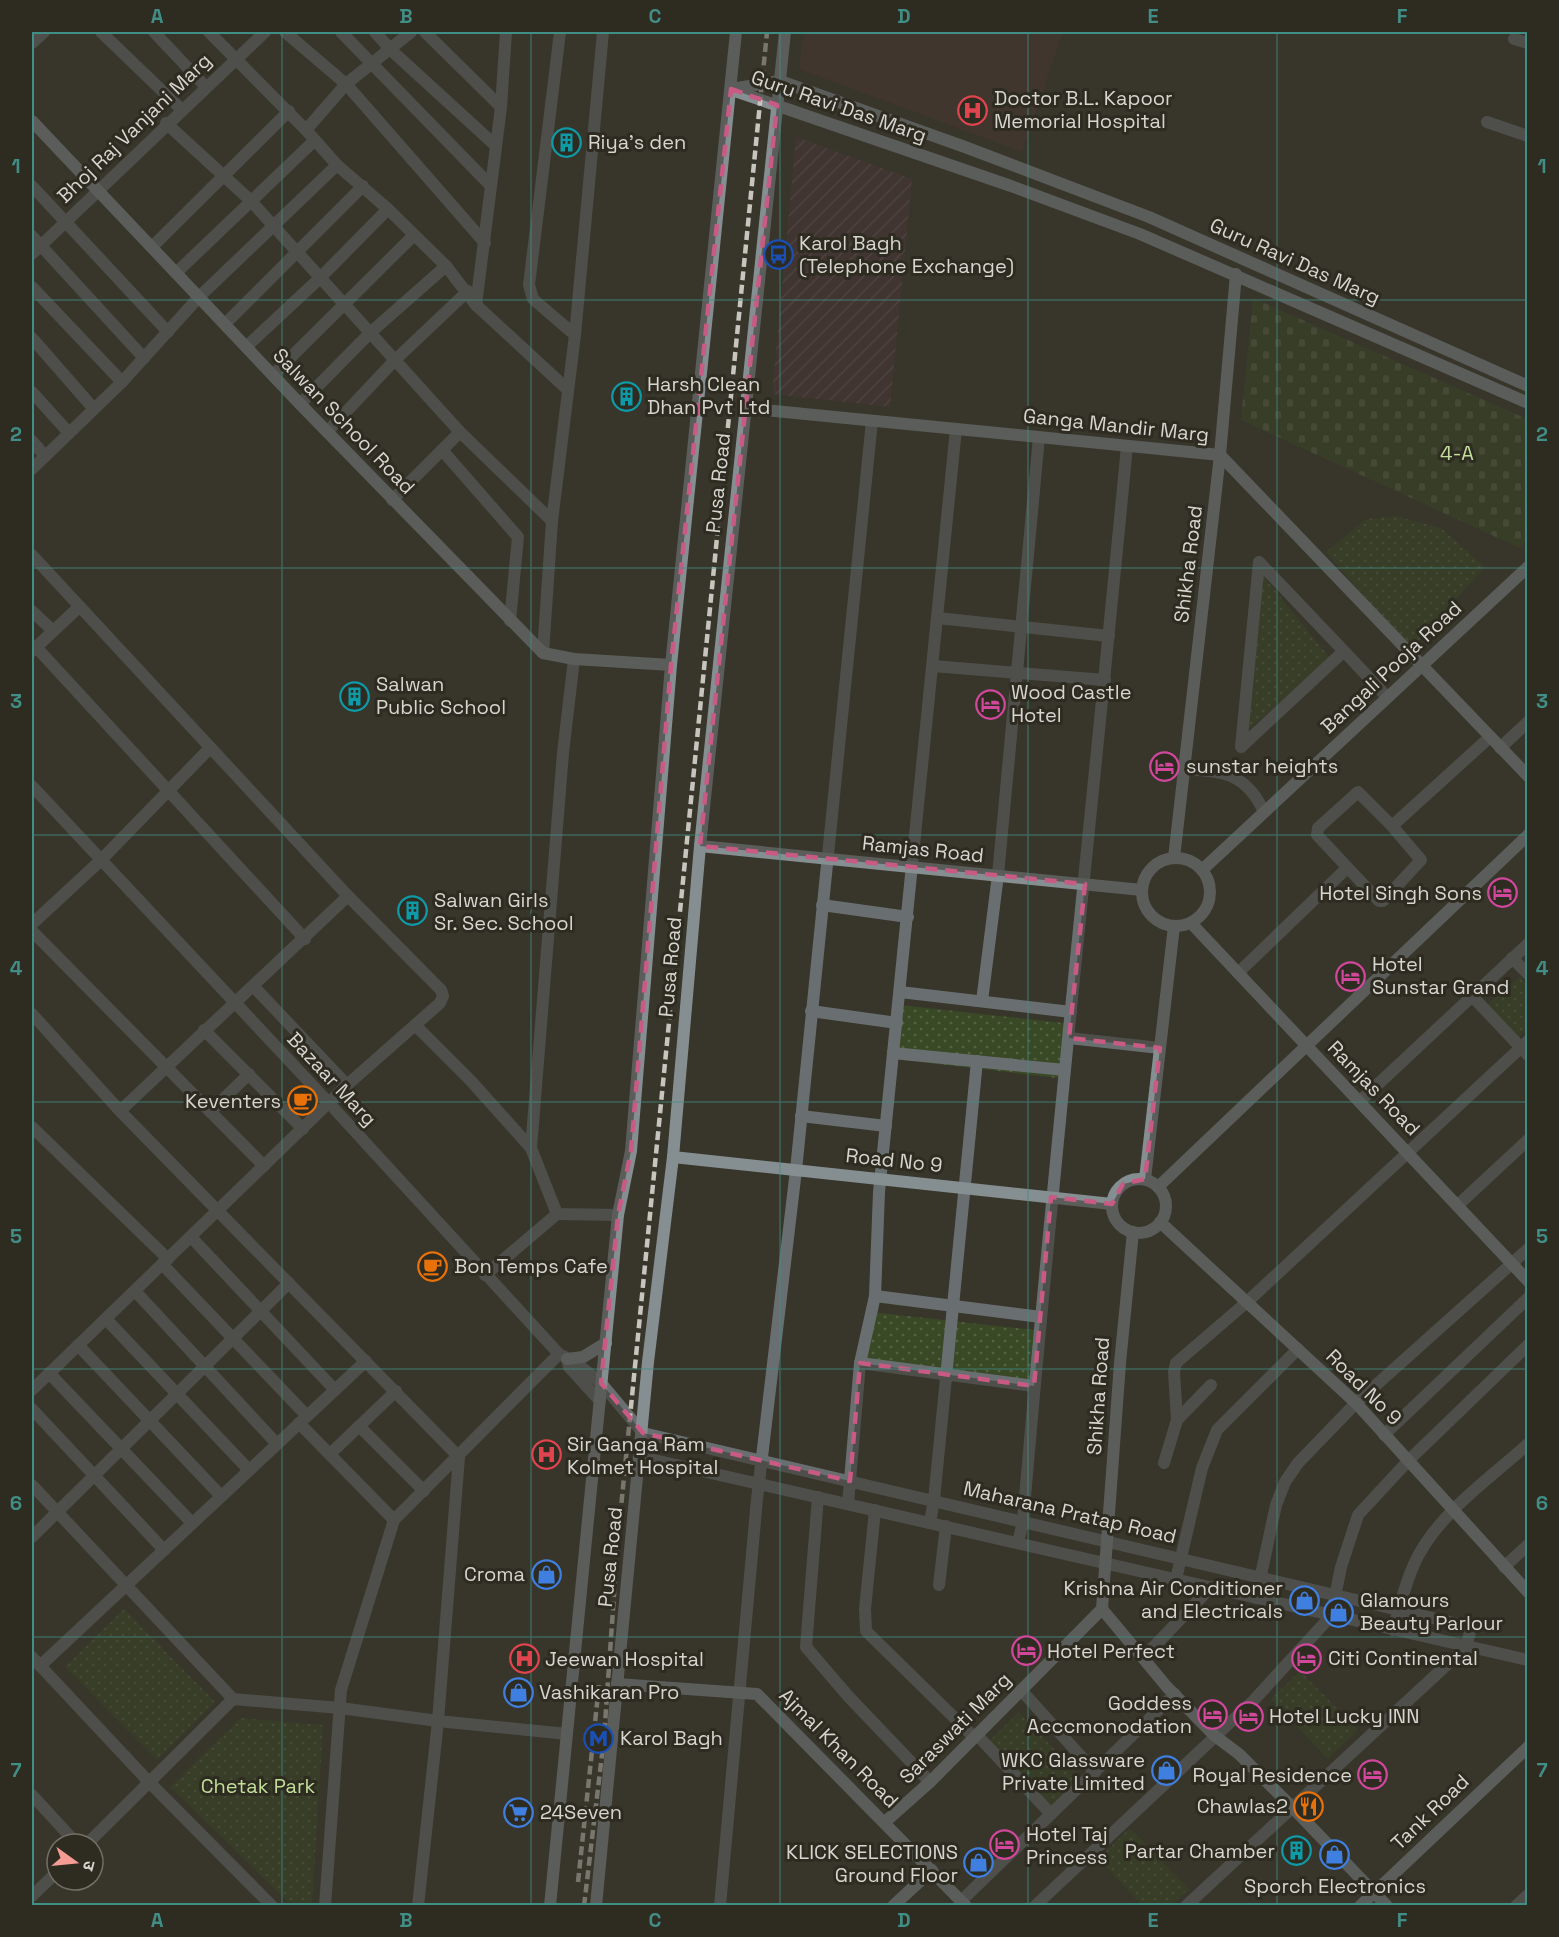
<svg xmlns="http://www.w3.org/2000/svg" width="1559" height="1937" font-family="'Space Grotesk','Noto Sans Devanagari',sans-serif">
	<defs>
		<pattern id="industrial-furrows" width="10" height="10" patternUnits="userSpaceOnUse" patternTransform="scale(1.5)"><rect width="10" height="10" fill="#4b3638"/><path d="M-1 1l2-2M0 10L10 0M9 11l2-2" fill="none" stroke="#645254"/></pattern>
		<pattern id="cemetery-stones" width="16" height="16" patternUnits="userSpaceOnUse" patternTransform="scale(1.5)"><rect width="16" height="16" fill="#394825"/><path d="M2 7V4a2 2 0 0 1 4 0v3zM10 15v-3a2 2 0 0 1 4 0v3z" fill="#556244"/></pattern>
		<pattern id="park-dots" width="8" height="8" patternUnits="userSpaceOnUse" patternTransform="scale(1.5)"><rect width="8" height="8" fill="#394825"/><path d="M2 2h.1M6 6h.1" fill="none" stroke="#556244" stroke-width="1.8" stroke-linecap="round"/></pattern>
	</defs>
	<rect width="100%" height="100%" fill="#38352b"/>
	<!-- industrial -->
	<polygon fill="url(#industrial-furrows)" points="796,137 912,179 890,407 772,394"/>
	<!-- medical -->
	<polygon fill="#4a382f" points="804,32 1063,32 1022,152 799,69"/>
	<!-- cemetery -->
	<polygon fill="url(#cemetery-stones)" points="1253,298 1527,419 1527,541 1520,548 1241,420"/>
	<!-- park -->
	<g fill="url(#park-dots)">
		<polygon points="1395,516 1441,528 1485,567 1410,650 1326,552 1366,519"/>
		<polygon points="1262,574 1330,658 1247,731"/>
		<polygon points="1521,976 1527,987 1527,1028 1513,1043 1483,1008"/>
		<polygon points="900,1005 1064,1023 1058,1078 894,1059"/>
		<polygon points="871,1312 1035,1330 1029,1384 865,1366"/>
		<polygon points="124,1609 215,1702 157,1760 65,1667"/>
		<polygon points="1300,1671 1358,1730 1328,1759 1271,1699"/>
		<polygon points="1019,1712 1082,1779 1052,1808 988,1742"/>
		<polygon points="240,1718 323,1725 312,1905 291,1905 170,1787"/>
		<polygon points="1130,1828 1189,1889 1172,1905 1142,1905 1098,1859"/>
	</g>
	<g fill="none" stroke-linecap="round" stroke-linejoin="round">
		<!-- street -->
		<g stroke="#696f70" stroke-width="12">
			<polyline points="101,32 181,109"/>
			<polyline points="154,32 205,86"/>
			<polyline points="209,32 306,130 346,84 411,32"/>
			<polyline points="285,32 346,84 485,243"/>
			<polyline points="341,32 491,186"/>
			<polyline points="375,32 391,50 496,146"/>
			<polyline points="425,32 501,107"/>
			<polyline points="560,32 529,285 533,299 575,335"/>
			<polyline points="1514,39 1528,43"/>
			<polyline points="32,43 44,32"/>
			<polyline points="1487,122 1528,136"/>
			<polyline points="166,123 250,200 460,432 552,521"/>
			<polyline points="32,186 168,332"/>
			<polyline points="32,236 144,358"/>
			<polyline points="152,247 289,111"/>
			<polyline points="32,254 265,32"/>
			<polyline points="446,266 476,305 567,389"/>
			<polyline points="176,273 314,141"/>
			<polyline points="32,287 122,382"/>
			<polyline points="476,305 501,107 506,32"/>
			<polyline points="225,324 363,186"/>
			<polyline points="32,338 94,409"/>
			<polyline points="246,347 320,278 388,209"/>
			<polyline points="273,375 413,236"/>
			<polyline points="32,392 69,433"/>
			<polyline points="300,404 370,333 446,266 388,209 337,165 306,130"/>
			<polyline points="327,432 395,360 468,291"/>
			<polyline points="32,441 45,456"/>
			<polyline points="442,450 518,537 510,621"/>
			<polyline points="32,469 122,382 199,297 337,165"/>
			<polyline points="392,500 460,432"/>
			<polyline points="32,555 348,896 120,1111"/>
			<polyline points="32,611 53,631"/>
			<polyline points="938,618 1109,636"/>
			<polyline points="36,647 305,939"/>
			<polyline points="32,651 78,608"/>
			<path d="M1344 651 1241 747 1259 562C1302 607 1345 652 1387 697"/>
			<polyline points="543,653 552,521 575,335 603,32"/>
			<polyline points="574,659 563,753 531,1148 557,1214 618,1215"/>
			<polyline points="933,666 1105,680"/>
			<polyline points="1500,748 1528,722"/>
			<path d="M1183 770C1221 769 1247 774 1264 812"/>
			<polyline points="32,786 329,1103 559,1354 575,1362 601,1383 643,1433 1467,1626 1470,1632 1466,1647"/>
			<polyline points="1392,826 1421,860 1383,901 1379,901 1317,835 1318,828 1358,792 1392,826 1490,737"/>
			<polyline points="822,905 908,917"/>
			<polyline points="32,924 100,861 210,748"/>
			<polyline points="32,931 264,1166"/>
			<polyline points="1512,958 1528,974"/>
			<polyline points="1238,973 1347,868"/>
			<polyline points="254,987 347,1085"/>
			<polyline points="900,992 1071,1012"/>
			<polyline points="1472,996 1528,1055"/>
			<polyline points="982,1001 998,875 1039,437"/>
			<polyline points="811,1011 897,1023"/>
			<polyline points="32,1014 120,1111 459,1457 438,1721 567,1734"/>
			<polyline points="415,1025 471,1081 531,1148"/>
			<polyline points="204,1030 303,1129"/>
			<polyline points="1069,1038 1160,1048"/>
			<polyline points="893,1053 1065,1070"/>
			<polyline points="1360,1101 1528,944"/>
			<polyline points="210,1112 249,1074"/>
			<polyline points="801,1116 886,1126"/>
			<polyline points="32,1127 168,1259"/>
			<polyline points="1458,1205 1528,1140"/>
			<polyline points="191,1237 335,1390"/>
			<polyline points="162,1264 307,1416"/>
			<polyline points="485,1275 557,1214"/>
			<polyline points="135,1291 277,1444"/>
			<polyline points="875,1296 1041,1317"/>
			<polyline points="106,1319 249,1470"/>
			<polyline points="78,1345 221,1496"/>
			<polyline points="567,1359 569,1367 600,1401"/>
			<polyline points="860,1363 1034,1386"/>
			<polyline points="49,1373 192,1523"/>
			<polyline points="32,1390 347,1085 440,1003 443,996 441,990 348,896"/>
			<polyline points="32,1409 164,1550"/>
			<polyline points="1177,1420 1211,1385"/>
			<polyline points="299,1423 394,1520"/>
			<polyline points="359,1426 424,1491"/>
			<polyline points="1384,1435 1528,1298"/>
			<polyline points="330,1454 396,1391"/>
			<polyline points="641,1457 1528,1660"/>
			<polyline points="1164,1463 1177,1420 1174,1372 1176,1363 1247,1302 1528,1041"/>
			<polyline points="32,1485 233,1699 340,1708 438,1721 418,1906"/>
			<polyline points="818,1497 806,1647 848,1696 930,1782"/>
			<polyline points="848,1504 860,1363 875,1296 879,1192 956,429"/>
			<polyline points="875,1510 865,1609 866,1631 974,1737"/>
			<polyline points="930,1523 934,1500 977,1061"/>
			<polyline points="32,1537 289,1283"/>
			<path d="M1018 1543 1023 1521C1053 1162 1093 804 1127 446"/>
			<polyline points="1504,1567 1528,1545"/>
			<polyline points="1176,1579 1202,1468 1217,1430 1298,1349"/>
			<polyline points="939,1585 946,1526"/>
			<polyline points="1256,1598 1276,1505 1285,1482 1298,1463 1356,1403 1528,1249"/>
			<path d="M1393 1630C1400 1606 1406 1579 1418 1556 1442 1511 1490 1478 1528 1444"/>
			<polyline points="32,1657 150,1783 272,1906"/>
			<polyline points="1143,1658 1211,1587"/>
			<polyline points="40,1666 366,1361"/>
			<polyline points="1021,1690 1095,1772"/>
			<polyline points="977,1735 1051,1814"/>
			<polyline points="32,1795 77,1844"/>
			<polyline points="87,1844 233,1699"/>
			<polyline points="32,1896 57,1872"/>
			<polyline points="961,1901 1175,1694"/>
			<polyline points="325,1906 341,1690 394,1520 559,1354"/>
			<polyline points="720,1906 757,1499 796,1170 872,421"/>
			<polyline points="1035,1906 1253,1701 1331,1616 1341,1567 1358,1515 1408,1461 1528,1345"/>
			<polyline points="1186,1906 1466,1647"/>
			<polyline points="1516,1906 1528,1895"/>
		</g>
		<!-- secondary -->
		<g stroke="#858f92" stroke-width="12">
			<polyline points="731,89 780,81 965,147 1149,217 1528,386"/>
			<polyline points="732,90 1011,186 1140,234 1528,403"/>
			<polyline points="32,121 300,404 543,653 574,659 671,665"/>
			<polyline points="745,408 1220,455 1528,776"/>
			<polyline points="700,846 1142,890"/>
			<polyline points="1174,858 1220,455 1236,274"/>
			<circle cx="1176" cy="892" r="34"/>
			<polyline points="1202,870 1528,567"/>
			<polyline points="1191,923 1528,1281"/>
			<polyline points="673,1157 1112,1204"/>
			<polyline points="1145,1179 1174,926"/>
			<circle cx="1139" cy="1206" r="27"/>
			<polyline points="1158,1187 1528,835"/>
			<polyline points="1160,1222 1356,1403 1528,1592"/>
			<polyline points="567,1359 583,1357 606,1343"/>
			<polyline points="1102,1609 1167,1687 1215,1736 1239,1754 1291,1806 1387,1906"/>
			<polyline points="617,1684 757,1694 966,1906"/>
			<polyline points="885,1822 930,1782 1102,1609 1120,1363 1133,1232"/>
			<polyline points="550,1906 618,1215 631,1151 671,665 736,32"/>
			<polyline points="596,1906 648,1362 673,1157 700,846 785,32"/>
			<polyline points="893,1906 932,1870"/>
			<polyline points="1360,1906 1528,1747"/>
		</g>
		<!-- rail -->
		<g stroke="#c7c5be" stroke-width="4.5" stroke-dasharray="9 4.5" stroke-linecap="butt">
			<polyline points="578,1882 599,1685"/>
			<polyline points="584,1906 604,1738 618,1538 767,32"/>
		</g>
	</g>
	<!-- marked area -->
	<path d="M0 0H1559V1937H0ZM731 89 777 105 700 846 1085 884 1069 1038 1160 1048 1145 1179 1123 1184 1112 1204 1051 1197 1034 1386 860 1363 850 1481 643 1433 601 1383 618 1215 631 1151 671 665Z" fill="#38352b" fill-opacity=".55" fill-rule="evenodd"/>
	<path fill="none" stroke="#c95a84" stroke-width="4.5" stroke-dasharray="12 8" stroke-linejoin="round" d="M731 89 777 105 700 846 1085 884 1069 1038 1160 1048 1145 1179 1123 1184 1112 1204 1051 1197 1034 1386 860 1363 850 1481 643 1433 601 1383 618 1215 631 1151 671 665Z"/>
	<!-- grid -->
	<path fill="none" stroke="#418e86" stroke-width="1.5" stroke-opacity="0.55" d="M282 32V1906M531 32V1906M780 32V1906M1028 32V1906M1277 32V1906M32 300H1528M32 568H1528M32 835H1528M32 1102H1528M32 1369H1528M32 1637H1528"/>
	<!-- icons -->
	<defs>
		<symbol id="hospital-ring" viewBox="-11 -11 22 22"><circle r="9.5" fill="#2e2b21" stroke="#e0444e" stroke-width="1.5"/><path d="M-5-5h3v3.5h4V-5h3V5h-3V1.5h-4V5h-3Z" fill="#e0444e"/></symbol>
		<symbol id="building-ring" viewBox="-11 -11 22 22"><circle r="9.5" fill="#2e2b21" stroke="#0f9aa8" stroke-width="1.5"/><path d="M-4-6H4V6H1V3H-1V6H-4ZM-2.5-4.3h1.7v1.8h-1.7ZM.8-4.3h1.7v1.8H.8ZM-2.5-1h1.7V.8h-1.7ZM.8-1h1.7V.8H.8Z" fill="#0f9aa8"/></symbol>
		<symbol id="bus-ring" viewBox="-11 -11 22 22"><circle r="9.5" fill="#2e2b21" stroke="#1a4fb4" stroke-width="1.5"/><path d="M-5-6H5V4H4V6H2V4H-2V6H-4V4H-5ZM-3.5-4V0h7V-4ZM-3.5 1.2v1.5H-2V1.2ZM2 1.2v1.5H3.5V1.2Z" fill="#1a4fb4"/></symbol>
		<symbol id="hotel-ring" viewBox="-11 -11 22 22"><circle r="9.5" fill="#2e2b21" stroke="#d1479c" stroke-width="1.5"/><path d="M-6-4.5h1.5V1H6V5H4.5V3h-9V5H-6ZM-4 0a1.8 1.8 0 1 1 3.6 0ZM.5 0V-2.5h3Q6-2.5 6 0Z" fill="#d1479c"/></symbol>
		<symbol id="cafe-ring" viewBox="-11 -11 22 22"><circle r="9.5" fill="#2e2b21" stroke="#e8710a" stroke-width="1.5"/><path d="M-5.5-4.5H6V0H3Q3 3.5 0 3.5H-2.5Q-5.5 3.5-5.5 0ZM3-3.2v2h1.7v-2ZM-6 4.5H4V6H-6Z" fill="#e8710a"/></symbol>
		<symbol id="shop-ring" viewBox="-11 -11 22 22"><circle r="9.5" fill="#2e2b21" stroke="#3f7fe0" stroke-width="1.5"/><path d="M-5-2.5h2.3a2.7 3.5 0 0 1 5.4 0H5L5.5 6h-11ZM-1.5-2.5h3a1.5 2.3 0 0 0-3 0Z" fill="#3f7fe0"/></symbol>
		<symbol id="metro-ring" viewBox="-11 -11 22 22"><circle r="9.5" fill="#2e2b21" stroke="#1a4fb4" stroke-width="1.5"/><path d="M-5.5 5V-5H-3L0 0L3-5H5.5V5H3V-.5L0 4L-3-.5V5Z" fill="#1a4fb4"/></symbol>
		<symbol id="restaurant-ring" viewBox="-11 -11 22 22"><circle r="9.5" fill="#2e2b21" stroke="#e8710a" stroke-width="1.5"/><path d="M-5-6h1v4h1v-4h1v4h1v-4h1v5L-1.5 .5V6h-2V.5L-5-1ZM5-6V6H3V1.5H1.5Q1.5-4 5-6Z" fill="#e8710a"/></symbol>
		<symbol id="supermarket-ring" viewBox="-11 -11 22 22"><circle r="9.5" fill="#2e2b21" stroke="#3f7fe0" stroke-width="1.5"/><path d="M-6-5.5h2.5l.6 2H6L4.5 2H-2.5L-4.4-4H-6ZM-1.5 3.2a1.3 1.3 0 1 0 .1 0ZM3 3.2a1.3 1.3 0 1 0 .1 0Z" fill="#3f7fe0"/></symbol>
	</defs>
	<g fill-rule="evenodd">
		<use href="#hospital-ring" x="956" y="94" width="33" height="33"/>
		<use href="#building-ring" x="550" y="126" width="33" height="33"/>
		<use href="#bus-ring" x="762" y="238" width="33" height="33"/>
		<use href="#building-ring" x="610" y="380" width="33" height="33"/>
		<use href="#building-ring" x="338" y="680" width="33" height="33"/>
		<use href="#hotel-ring" x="974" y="688" width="33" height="33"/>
		<use href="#hotel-ring" x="1148" y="750" width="33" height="33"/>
		<use href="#hotel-ring" x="1486" y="876" width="33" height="33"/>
		<use href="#building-ring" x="396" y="894" width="33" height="33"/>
		<use href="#hotel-ring" x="1334" y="960" width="33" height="33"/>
		<use href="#cafe-ring" x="286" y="1084" width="33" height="33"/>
		<use href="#cafe-ring" x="416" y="1250" width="33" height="33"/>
		<use href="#hospital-ring" x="530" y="1438" width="33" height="33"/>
		<use href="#shop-ring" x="530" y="1558" width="33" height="33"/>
		<use href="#shop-ring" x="1288" y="1584" width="33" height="33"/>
		<use href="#shop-ring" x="1322" y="1596" width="33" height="33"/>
		<use href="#hotel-ring" x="1010" y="1634" width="33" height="33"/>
		<use href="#hotel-ring" x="1290" y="1642" width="33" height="33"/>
		<use href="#hospital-ring" x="508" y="1642" width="33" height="33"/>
		<use href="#shop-ring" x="502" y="1676" width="33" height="33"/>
		<use href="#hotel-ring" x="1196" y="1698" width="33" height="33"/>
		<use href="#hotel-ring" x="1232" y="1700" width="33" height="33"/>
		<use href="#metro-ring" x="582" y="1722" width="33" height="33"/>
		<use href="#shop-ring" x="1150" y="1754" width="33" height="33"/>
		<use href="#hotel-ring" x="1356" y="1758" width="33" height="33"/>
		<use href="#restaurant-ring" x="1292" y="1790" width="33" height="33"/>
		<use href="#supermarket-ring" x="502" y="1796" width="33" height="33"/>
		<use href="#hotel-ring" x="988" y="1828" width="33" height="33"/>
		<use href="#building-ring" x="1280" y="1834" width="33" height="33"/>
		<use href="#shop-ring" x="1318" y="1838" width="33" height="33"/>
		<use href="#shop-ring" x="962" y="1846" width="33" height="33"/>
	</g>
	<g text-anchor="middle" stroke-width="6" stroke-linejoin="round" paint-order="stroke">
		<!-- poi labels -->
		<g font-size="20" fill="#d7d5cf" stroke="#2e2b21" text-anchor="start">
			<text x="994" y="105">Doctor B.L. Kapoor<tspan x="994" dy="23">Memorial Hospital</tspan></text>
			<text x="588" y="149">Riya's den</text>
			<text x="799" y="250">Karol Bagh<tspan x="799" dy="23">(Telephone Exchange)</tspan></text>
			<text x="647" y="391">Harsh Clean<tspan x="647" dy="23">Dhan Pvt Ltd</tspan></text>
			<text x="376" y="691">Salwan<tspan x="376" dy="23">Public School</tspan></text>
			<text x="1011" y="699">Wood Castle<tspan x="1011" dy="23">Hotel</tspan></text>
			<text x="1186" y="773">sunstar heights</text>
			<text x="1482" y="900" text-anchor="end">Hotel Singh Sons</text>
			<text x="434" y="907">Salwan Girls<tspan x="434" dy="23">Sr. Sec. School</tspan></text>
			<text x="1372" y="971">Hotel<tspan x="1372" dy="23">Sunstar Grand</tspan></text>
			<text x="281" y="1108" text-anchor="end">Keventers</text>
			<text x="454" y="1273">Bon Temps Cafe</text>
			<text x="567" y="1451">Sir Ganga Ram<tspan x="567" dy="23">Kolmet Hospital</tspan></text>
			<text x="525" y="1581" text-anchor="end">Croma</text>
			<text x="1283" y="1595" text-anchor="end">Krishna Air Conditioner<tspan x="1283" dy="23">and Electricals</tspan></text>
			<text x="1360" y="1607">Glamours<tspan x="1360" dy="23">Beauty Parlour</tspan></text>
			<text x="1047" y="1658">Hotel Perfect</text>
			<text x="1328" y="1665">Citi Continental</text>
			<text x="545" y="1666">Jeewan Hospital</text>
			<text x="539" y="1699">Vashikaran Pro</text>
			<text x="1192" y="1710" text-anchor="end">Goddess<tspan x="1192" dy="23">Acccmonodation</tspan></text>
			<text x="1269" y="1723">Hotel Lucky INN</text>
			<text x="620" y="1745">Karol Bagh</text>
			<text x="1145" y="1767" text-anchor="end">WKC Glassware<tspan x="1145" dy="23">Private Limited</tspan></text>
			<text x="1352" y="1782" text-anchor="end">Royal Residence</text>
			<text x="1288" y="1813" text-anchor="end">Chawlas2</text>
			<text x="540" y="1819">24Seven</text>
			<text x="1026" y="1841">Hotel Taj<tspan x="1026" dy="23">Princess</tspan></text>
			<text x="1275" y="1858" text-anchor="end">Partar Chamber</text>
			<text x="958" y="1859" text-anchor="end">KLICK SELECTIONS<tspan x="958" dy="23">Ground Floor</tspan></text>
			<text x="1335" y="1893" text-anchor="middle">Sporch Electronics</text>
		</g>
		<!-- street labels -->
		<g font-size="20" fill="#d7d5cf" stroke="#2e2b21">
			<text transform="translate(839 106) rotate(19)" y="7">Guru Ravi Das Marg</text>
			<text transform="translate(134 128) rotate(-44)" y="7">Bhoj Raj Vanjani Marg</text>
			<text transform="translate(1295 261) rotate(24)" y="7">Guru Ravi Das Marg</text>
			<text transform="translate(344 421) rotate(46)" y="7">Salwan School Road</text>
			<text transform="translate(1116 425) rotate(6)" y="7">Ganga Mandir Marg</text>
			<text transform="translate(718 483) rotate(-84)" y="7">Pusa Road</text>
			<text transform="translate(1188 564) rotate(-83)" y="7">Shikha Road</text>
			<text transform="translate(1391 667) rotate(-43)" y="7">Bangali Pooja Road</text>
			<text transform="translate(923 849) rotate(6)" y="7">Ramjas Road</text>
			<text transform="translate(670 967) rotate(-85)" y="7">Pusa Road</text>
			<text transform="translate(332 1079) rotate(47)" y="7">Bazaar Marg</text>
			<text transform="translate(1374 1088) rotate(46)" y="7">Ramjas Road</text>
			<text transform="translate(894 1160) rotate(6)" y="7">Road No 9</text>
			<text transform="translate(1364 1387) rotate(45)" y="7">Road No 9</text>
			<text transform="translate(1098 1396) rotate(-86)" y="7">Shikha Road</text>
			<text transform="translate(1070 1512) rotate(13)" y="7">Maharana Pratap Road</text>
			<text transform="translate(610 1557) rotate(-84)" y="7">Pusa Road</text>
			<text transform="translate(955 1728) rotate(-45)" y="7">Saraswati Marg</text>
			<text transform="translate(839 1748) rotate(45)" y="7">Ajmal Khan Road</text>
			<text transform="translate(1430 1812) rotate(-44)" y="7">Tank Road</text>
		</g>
		<!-- park labels -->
		<g font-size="20" fill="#c1df9a" stroke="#2e2b21">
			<text x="1457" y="460">4-A</text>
			<text x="258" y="1793">Chetak Park</text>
		</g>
	</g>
	<!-- border -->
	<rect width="1559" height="1937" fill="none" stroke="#2e2b21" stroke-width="66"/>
	<!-- north arrow -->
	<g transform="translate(75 1862) rotate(105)"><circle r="28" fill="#2e2b21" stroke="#726f67" stroke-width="1.5"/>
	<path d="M0-4.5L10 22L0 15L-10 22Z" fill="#f59c94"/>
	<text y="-9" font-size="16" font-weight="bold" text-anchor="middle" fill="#d7d5cf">उ</text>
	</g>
	<rect x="33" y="33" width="1493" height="1871" fill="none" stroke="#418e86" stroke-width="2"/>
	<g font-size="20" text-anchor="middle" font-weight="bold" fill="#418e86">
		<text x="157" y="23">A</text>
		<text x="406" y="23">B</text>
		<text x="655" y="23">C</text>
		<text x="904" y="23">D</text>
		<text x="1153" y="23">E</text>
		<text x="1402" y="23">F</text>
		<text x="16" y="173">1</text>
		<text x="1542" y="173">1</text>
		<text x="16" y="441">2</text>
		<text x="1542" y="441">2</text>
		<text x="16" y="708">3</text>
		<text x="1542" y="708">3</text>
		<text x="16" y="975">4</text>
		<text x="1542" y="975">4</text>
		<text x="16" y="1243">5</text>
		<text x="1542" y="1243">5</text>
		<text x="16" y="1510">6</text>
		<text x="1542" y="1510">6</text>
		<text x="16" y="1777">7</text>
		<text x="1542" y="1777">7</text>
		<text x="157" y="1927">A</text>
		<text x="406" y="1927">B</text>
		<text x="655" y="1927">C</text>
		<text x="904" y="1927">D</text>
		<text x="1153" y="1927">E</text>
		<text x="1402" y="1927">F</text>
	</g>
</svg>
